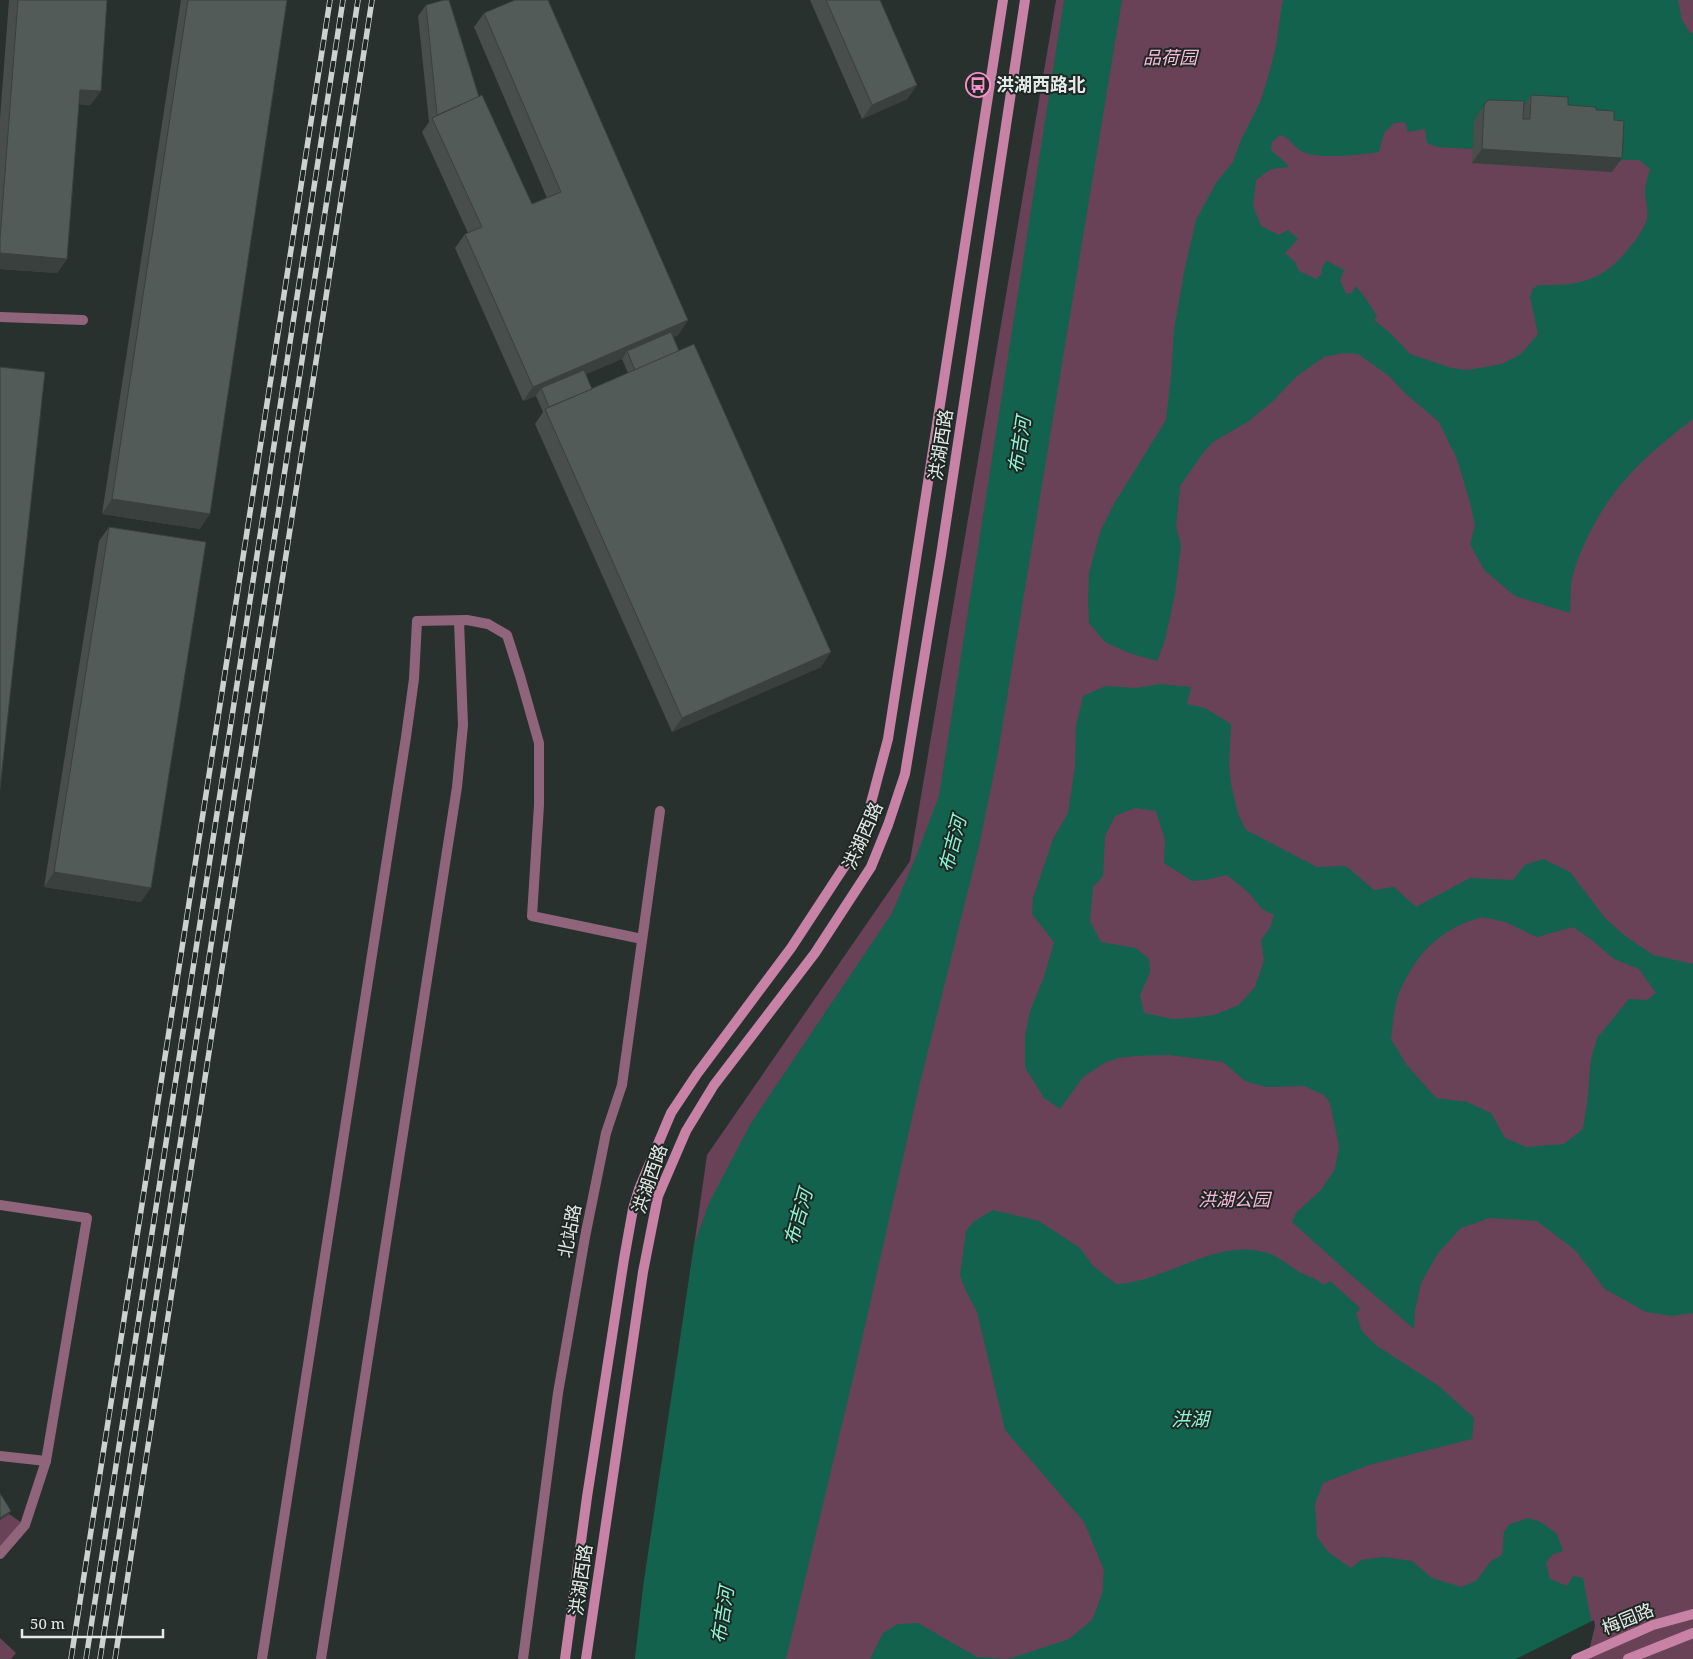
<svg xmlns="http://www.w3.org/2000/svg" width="1693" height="1659" font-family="'Noto Serif','Noto Sans SC',serif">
	<rect width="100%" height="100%" fill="#28312e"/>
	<!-- green -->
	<g fill="#694257">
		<polygon points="1056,0 1693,0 1693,1659 635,1659 707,1155 910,861"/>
		<polygon points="9,1514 25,1525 0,1554 0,1520"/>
		<polygon points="0,1638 16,1653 11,1659 0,1659"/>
	</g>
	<!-- water -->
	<g fill="#12624d" fill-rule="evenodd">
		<polygon points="1064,0 1122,0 997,758 979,846 919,1087 855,1370 786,1659 635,1659 643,1587 694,1245 709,1203 751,1123 892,913 915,859 939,796"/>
		<path d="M1284 0H1678L1682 20 1690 33H1693V419C1649 453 1616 481 1590 532 1583 546 1576 562 1572 578 1570 589 1571 601 1570 613L1515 596 1484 570 1470 544 1475 525 1469 499 1457 459 1439 422 1406 394 1389 376 1358 354 1343 353 1324 357 1297 376 1274 400 1249 421 1213 442 1203 453 1180 486 1176 527 1181 545 1175 594 1165 640 1157 661 1129 653 1105 642 1089 623 1088 601 1089 573 1100 532 1114 504 1166 420 1171 376 1174 330 1184 272 1196 220 1216 183 1233 162 1241 140 1261 100 1270 70 1276 46 1282 3ZM1474 120 1613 165 1623 160H1639L1650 169C1648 176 1645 185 1645 192 1645 200 1649 210 1647 219 1643 230 1637 239 1629 248 1603 282 1578 286 1538 285L1532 290 1530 297 1538 334 1521 354 1502 364 1468 370 1451 368 1410 354 1389 332 1374 320 1377 316 1362 293 1355 286 1353 292 1346 294 1340 280 1344 270 1327 261 1322 267V274L1316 279 1299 271 1295 262 1285 253 1298 239 1288 230 1279 235 1261 226 1253 206 1256 180 1271 169 1289 167C1284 160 1277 156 1271 150L1272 142 1280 135C1291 138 1292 146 1301 151 1316 160 1362 155 1379 152L1384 133 1394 123 1405 122 1408 132 1425 129 1427 143 1437 147 1473 149Z"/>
		<path d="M1161 684 1191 687 1187 704 1205 708 1231 724 1229 766 1231 784 1238 814 1246 830 1317 867 1346 866 1374 890 1394 887 1416 907 1470 878 1513 880 1525 865 1543 859 1570 872 1605 918 1624 935 1653 955 1693 964V1313L1672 1316 1646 1312 1605 1289 1575 1250 1537 1221 1490 1218 1461 1228 1438 1253 1421 1283 1415 1310 1414 1329 1351 1275 1292 1222 1296 1213 1321 1190 1335 1169 1339 1146 1330 1103 1324 1095 1304 1086 1266 1087 1245 1081 1223 1062 1169 1055 1136 1056 1119 1058 1106 1062 1083 1077 1060 1109 1044 1098 1025 1067V1036L1030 1011 1044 977 1054 942 1032 914 1033 898 1053 839 1068 813 1075 767 1076 726 1083 696 1106 686 1135 688ZM1135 808 1156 811 1165 840 1164 863 1192 881 1205 880 1227 875 1249 893 1262 909 1274 915 1270 928 1261 940 1264 960 1255 987 1239 1005 1214 1015 1191 1018 1173 1019 1144 1013 1140 995 1150 972 1149 959 1136 948 1101 942 1090 921 1093 887 1103 876 1105 836 1115 816ZM1482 917 1505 922 1537 937 1573 927 1592 940 1614 959 1639 969 1656 993 1647 1000 1629 999 1597 1038 1591 1059 1587 1104 1583 1129 1564 1144 1526 1147 1505 1138 1491 1113 1467 1102 1436 1098 1406 1064 1391 1039C1393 1025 1394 1006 1399 993 1416 953 1440 929 1482 917Z"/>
		<path d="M993 1210 1039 1221 1080 1248 1093 1266 1116 1284C1169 1282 1222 1232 1275 1256 1283 1260 1290 1266 1297 1271 1307 1276 1315 1278 1324 1285L1330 1281 1360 1308 1356 1314 1362 1331 1377 1346 1439 1386 1474 1418 1472 1439 1369 1465 1323 1483 1315 1504 1317 1537 1328 1552 1351 1568 1361 1560 1383 1557 1412 1561 1432 1578 1461 1587 1476 1581 1491 1561 1502 1555 1504 1531 1510 1524 1528 1518 1541 1522 1557 1534 1563 1551 1553 1554 1546 1563 1550 1579 1567 1586 1573 1576 1583 1578 1592 1625 1584 1659H1008L1069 1639 1092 1620 1102 1594 1104 1570 1084 1522 1005 1430 977 1312 967 1293 960 1276 966 1231 973 1222Z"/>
		<polygon points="918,1623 977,1657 1007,1659 870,1659 883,1633 898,1624"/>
	</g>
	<!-- pier -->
	<polygon fill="#28312e" points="1594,1620 1595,1626 1587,1659 1516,1659"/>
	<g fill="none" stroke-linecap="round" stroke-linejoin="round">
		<!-- service -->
		<g stroke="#90657b" stroke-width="10">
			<polyline points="262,1659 406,737 414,679 417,621 467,620 488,624 507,635 520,676 539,743 539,805 532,916 642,939"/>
			<polyline points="321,1659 457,787 463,725 459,621"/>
		</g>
		<!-- minor -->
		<g stroke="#90657b" stroke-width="10">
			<polyline points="0,317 83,320"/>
			<polyline points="0,1205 87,1218 46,1461 0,1456"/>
			<polyline points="0,1554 25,1525 46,1461"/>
			<polyline points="523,1659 558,1393 585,1237 606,1133 622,1085 660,811"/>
		</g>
		<!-- secondary -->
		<g stroke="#c782a6" stroke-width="10">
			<polyline points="565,1659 587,1497 624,1259 633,1209 639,1189 671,1113 697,1074 791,948 850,858 868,814 888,739 1003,0"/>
			<polyline points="586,1659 643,1272 658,1196 686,1131 714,1085 815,953 871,867 888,825 905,774 941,555 1025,0"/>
			<polyline points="1576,1659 1653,1625 1693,1614"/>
			<polyline points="1628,1659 1693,1633"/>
		</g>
		<defs>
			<g id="rail">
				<polyline points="71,1659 330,0"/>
				<polyline points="86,1659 343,0"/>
				<polyline points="100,1659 358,0"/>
				<polyline points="115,1659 372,0"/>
			</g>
		</defs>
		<!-- rail casing -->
		<use href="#rail" stroke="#ccd2cf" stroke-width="5.5"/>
		<!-- rail -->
		<use href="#rail" stroke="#1f2724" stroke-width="4" stroke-dasharray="11" stroke-linecap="butt"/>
	</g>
	<!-- wall -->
	<g fill="#474e4c" fill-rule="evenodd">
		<polygon points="9,0 107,0 101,91 90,105 79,104 67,259 57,273 0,269 0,118"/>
		<polygon points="181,0 287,0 200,529 102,514"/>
		<polygon points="810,0 880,0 917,85 907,99 862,119"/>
		<path d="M426 5 479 97 532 204 547 198 474 27 484 13 688 320 678 335 673 337 821 667 672 732 535 424 543 412 536 396 523 401 455 248 465 234 468 233 422 132 429 122 418 16ZM622 359 628 373 592 389 585 374Z"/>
		<polygon points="1531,95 1568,105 1596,110 1612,172 1472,163 1474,120 1488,100 1524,105"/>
		<polygon points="109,527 141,902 44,887 99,541"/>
	</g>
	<!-- shaded-wall -->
	<g fill="#39403e">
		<polygon points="917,85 907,99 862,119 872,105"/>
		<polygon points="80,90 101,91 90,105 70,104"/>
		<polygon points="1482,149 1622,158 1612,172 1472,163"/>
		<polygon points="0,253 67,259 57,273 0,269"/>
		<polygon points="688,320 678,335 629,356 627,351 622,359 543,393 541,388 536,396 523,401 533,387"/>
		<polygon points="112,499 210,514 200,529 102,514"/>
		<polygon points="831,652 821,667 672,732 682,718"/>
		<polygon points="54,872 151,888 141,902 44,887"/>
		<polygon points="11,1511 9,1514 0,1520 0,1518"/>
	</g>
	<!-- building -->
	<g fill="#525b58" stroke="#39403e">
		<polygon points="18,0 107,0 101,91 80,90 67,259 0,253 0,239"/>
		<polygon points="188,0 287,0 210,514 112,499"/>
		<polygon points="444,0 449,0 479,97 437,115 426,5"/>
		<polygon points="515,0 548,0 688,320 533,387 465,234 482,227 432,118 482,95 532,204 561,192 484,13"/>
		<polygon points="826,0 880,0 917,85 872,105"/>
		<polygon points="1531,95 1568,97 1568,105 1596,107 1596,110 1614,111 1614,120 1624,121 1622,158 1482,149 1484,105 1488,100 1524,101 1523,119 1530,119"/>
		<polygon points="671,332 679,351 635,370 627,351"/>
		<polygon points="694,344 831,652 682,718 545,409"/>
		<polygon points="0,367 45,372 0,789"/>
		<polygon points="584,370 592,389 549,407 541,388"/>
		<polygon points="109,527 206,542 151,888 54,872"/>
		<polygon points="0,1493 11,1511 0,1518"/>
	</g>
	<!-- icons -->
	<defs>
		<symbol id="bus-ring" viewBox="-11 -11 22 22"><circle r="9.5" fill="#1f2724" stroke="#f98fc9" stroke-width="1.5"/><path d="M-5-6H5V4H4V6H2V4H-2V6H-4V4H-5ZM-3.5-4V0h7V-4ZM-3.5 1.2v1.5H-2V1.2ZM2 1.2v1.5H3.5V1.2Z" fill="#f98fc9"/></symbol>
	</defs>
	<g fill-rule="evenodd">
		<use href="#bus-ring" x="964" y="71" width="28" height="28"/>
	</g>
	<g text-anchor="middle" stroke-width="4" stroke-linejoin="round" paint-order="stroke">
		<!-- park labels -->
		<g font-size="18" font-style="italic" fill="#fdb9dc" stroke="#1f2724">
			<text x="1170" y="64">品荷园</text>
			<text x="1234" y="1206">洪湖公园</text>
		</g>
		<!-- poi labels -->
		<g font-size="18" font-weight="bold" fill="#e4eae7" stroke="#1f2724" text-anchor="start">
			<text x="996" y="91">洪湖西路北</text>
		</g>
		<!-- street labels -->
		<g font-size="18" fill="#e4eae7" stroke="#1f2724">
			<text transform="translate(941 445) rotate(-81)" y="6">洪湖西路</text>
			<text transform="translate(863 836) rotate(-66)" y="6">洪湖西路</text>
			<text transform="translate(650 1179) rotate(-71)" y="6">洪湖西路</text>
			<text transform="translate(570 1231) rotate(-79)" y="6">北站路</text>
			<text transform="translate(581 1580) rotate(-82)" y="6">洪湖西路</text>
			<text transform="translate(1628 1619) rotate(-22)" y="6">梅园路</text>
		</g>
		<!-- water labels -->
		<g font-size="19" font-style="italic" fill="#8cf6d2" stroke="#1f2724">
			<text transform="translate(1019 445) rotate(-81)" y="7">布吉河</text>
			<text transform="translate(952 844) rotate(-75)" y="7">布吉河</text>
			<text transform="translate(798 1217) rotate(-74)" y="7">布吉河</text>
			<text x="1190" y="1426">洪湖</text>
			<text transform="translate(722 1615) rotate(-81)" y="7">布吉河</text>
		</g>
	</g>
	<!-- scale -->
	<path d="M22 1629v8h141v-8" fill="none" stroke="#e4eae7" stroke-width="2.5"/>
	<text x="30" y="1629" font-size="15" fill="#e4eae7" stroke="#1f2724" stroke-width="4" paint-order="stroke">50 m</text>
</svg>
